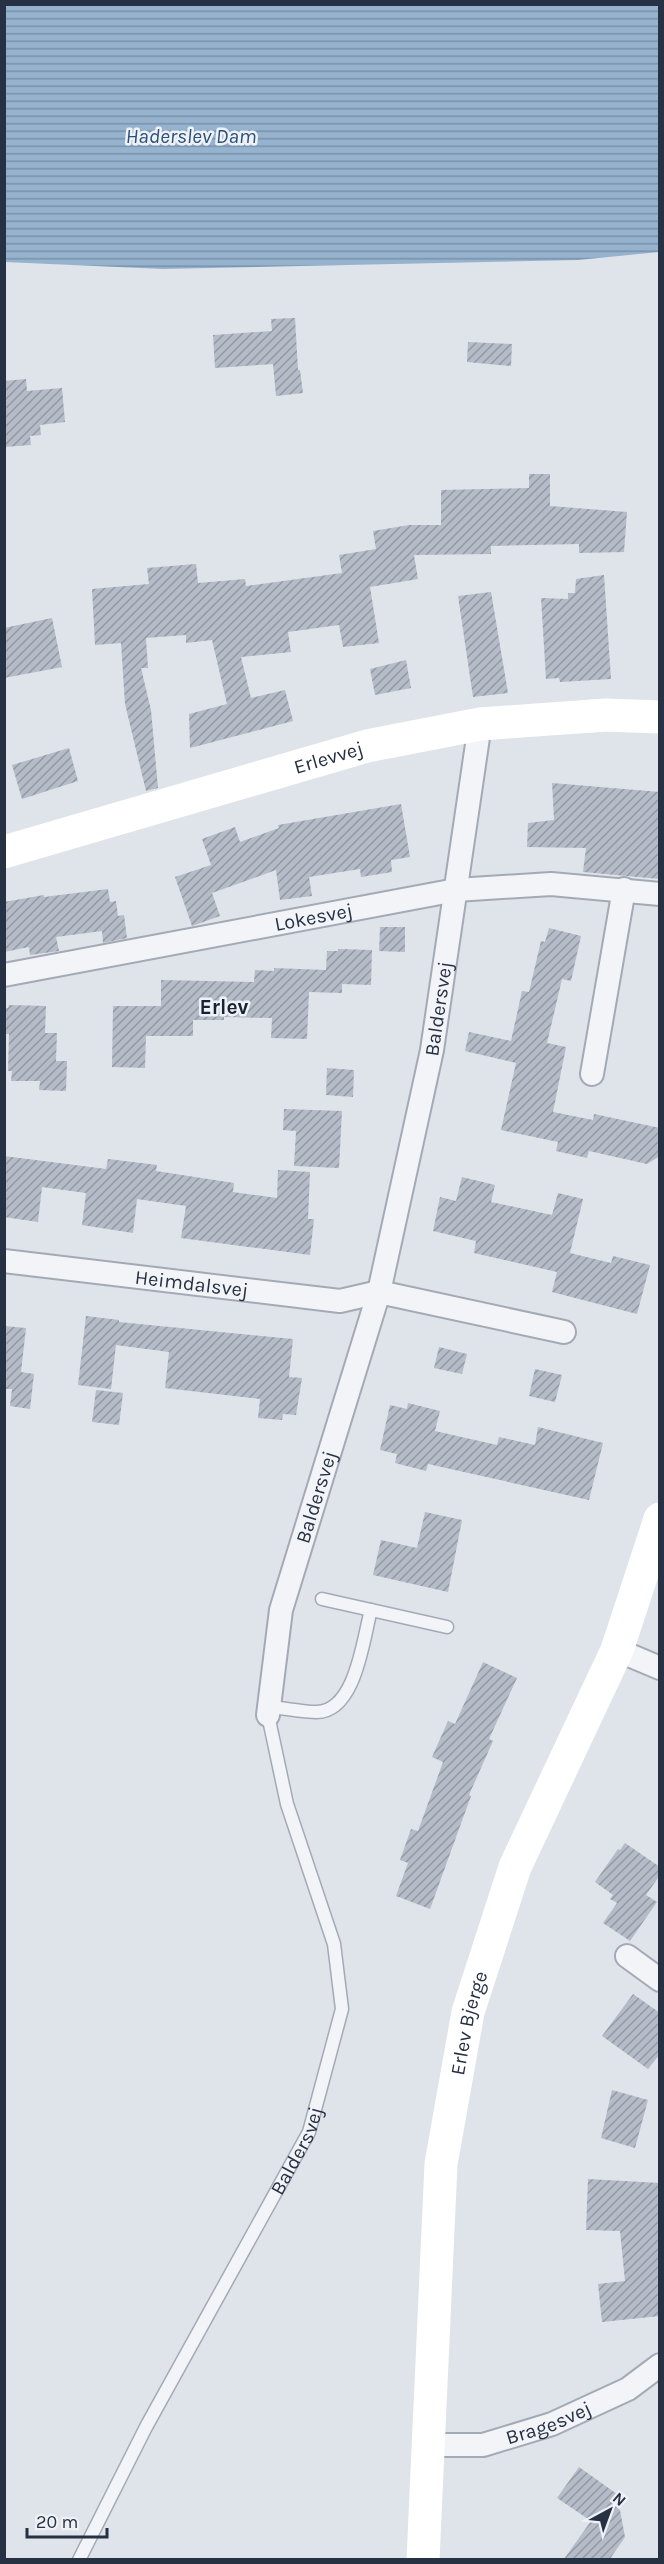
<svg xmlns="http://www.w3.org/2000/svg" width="664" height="2564" font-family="Karla,sans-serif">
	<defs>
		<pattern id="water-rules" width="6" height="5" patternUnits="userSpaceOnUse" patternTransform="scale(1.5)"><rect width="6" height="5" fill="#95b2ce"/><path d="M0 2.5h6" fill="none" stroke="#7991a9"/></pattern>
		<pattern id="building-hatch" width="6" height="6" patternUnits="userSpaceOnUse" patternTransform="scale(1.5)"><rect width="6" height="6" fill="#b5bcc8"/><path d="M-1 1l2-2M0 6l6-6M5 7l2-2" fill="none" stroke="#9399a4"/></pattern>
	</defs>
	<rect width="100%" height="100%" fill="#dfe3ea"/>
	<!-- water -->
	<polygon fill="url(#water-rules)" points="5,4 659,5 659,252 578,260 163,269 5,262"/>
	<!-- building -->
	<g fill="url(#building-hatch)">
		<polygon points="295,318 298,370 300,370 303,393 276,396 273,364 215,368 213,335 272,331 271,319"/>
		<polygon points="468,342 512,344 511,366 467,362"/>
		<polygon points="26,379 27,391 62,388 65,422 40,425 41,435 30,436 31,445 4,447 4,381"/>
		<polygon points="529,474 550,474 550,506 627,512 624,552 579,553 579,544 491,546 491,554 414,555 418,579 370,587 379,643 343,647 339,625 288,632 291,652 241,657 251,698 285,690 293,721 190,748 189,714 227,704 212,640 186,643 186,635 146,638 148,668 141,668 151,710 158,788 146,791 125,704 121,643 95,645 92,589 149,584 147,568 196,564 198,583 245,579 246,586 342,573 339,555 376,549 373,531 409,525 441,525 441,490 529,488"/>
		<polygon points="604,575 611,679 560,682 559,678 546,679 541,598 568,599 568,593 575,593 576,579"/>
		<polygon points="491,592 508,693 473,697 458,596"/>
		<polygon points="52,618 62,667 4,678 4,628"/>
		<polygon points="406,660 411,688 375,695 370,669"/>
		<polygon points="69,748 78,781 22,799 12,765"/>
		<polygon points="552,783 660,792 660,879 583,872 586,848 527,847 528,823 554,820"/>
		<polygon points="401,804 410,857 391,860 392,872 361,877 360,869 309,877 312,896 280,900 276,870 212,893 220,916 192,926 175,877 211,865 202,839 235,827 240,842 279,828 278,825"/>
		<polygon points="108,889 110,902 116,901 118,916 124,915 127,938 103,943 102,931 56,937 59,951 30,955 29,947 4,952 4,902 44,895 44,897"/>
		<polygon points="380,927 405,927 405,952 379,951"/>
		<polygon points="549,928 581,936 571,981 562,979 547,1043 566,1047 553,1112 593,1120 594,1114 660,1128 660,1156 647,1164 589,1151 587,1158 556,1151 558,1142 501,1130 516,1063 465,1051 469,1032 511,1041 522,991 529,992 541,941 545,942"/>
		<polygon points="338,949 372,950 371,985 342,984 342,993 309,992 307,1039 271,1038 272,1018 224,1017 224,1020 193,1020 193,1036 146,1036 145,1068 112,1067 113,1006 161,1006 161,980 254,982 255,970 274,971 274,968 326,970 327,951 338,951"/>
		<polygon points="9,1005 46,1006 45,1033 57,1033 56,1061 67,1061 66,1091 39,1090 40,1081 11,1081 12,1071 8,1071 9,1034 4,1034 4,1008 8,1008"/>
		<polygon points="327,1068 354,1070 353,1097 326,1095"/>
		<polygon points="284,1109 342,1111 339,1168 294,1166 296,1131 283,1130"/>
		<polygon points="4,1156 106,1169 108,1159 157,1165 156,1171 234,1183 233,1192 277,1198 278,1170 310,1172 308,1219 314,1219 310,1255 181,1238 186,1206 137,1199 133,1233 82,1225 86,1193 42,1187 38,1222 4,1217"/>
		<polygon points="462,1177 495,1185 491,1202 552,1215 558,1193 583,1199 570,1253 611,1263 613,1256 650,1265 637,1314 552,1292 557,1272 474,1253 476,1241 433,1231 440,1197 456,1201"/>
		<polygon points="86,1316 119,1320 119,1322 293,1339 289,1377 302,1378 296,1415 283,1414 282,1420 258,1418 260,1399 165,1388 169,1352 116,1345 111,1389 78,1385"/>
		<polygon points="4,1326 26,1328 21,1372 34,1374 30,1409 10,1406 12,1389 4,1389"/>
		<polygon points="439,1347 467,1354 462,1374 434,1368"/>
		<polygon points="535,1369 562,1375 555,1402 529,1396"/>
		<polygon points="96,1390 123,1393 119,1425 92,1422"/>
		<polygon points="408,1403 440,1411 435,1431 497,1445 499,1437 535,1445 538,1427 603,1443 589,1500 428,1464 426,1471 395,1463 397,1454 380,1450 390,1405 407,1409"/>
		<polygon points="425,1512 462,1520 448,1592 373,1575 381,1540 417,1548"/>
		<polygon points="483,1662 517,1678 489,1739 493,1741 469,1795 471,1796 430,1909 396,1896 408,1863 400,1860 411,1829 418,1831 443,1762 432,1757 448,1721 455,1724"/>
		<polygon points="625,1843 660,1867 660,1875 646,1895 657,1902 630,1941 603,1923 617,1903 610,1899 613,1895 595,1882 618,1849 620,1850"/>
		<polygon points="633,1994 660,2013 660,2054 648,2069 602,2036"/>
		<polygon points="612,2090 648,2100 635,2148 601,2138"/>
		<polygon points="588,2179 660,2183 660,2316 602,2322 598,2284 625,2281 620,2231 586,2230"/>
		<polygon points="579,2467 617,2494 625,2537 610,2559 564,2559 591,2521 557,2498"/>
	</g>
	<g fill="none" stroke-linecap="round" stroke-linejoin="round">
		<defs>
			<g id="lane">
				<polyline points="322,1599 447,1627"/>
				<path d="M269 1707C285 1708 301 1712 317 1712 356 1711 363 1639 371 1610"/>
				<path id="s1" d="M79 2560 146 2427 309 2132 342 2009 334 1944 287 1804 268 1715"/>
			</g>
			<g id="street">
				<path id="s2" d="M4 975 456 890 551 884 660 894"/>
				<polyline points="592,1074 624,889"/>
				<path id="s3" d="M4 1261 340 1301 379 1292 564 1332"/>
				<polyline points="617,1650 660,1668"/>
				<path id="s4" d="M268 1715 281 1610 379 1292 432 1050 480 724"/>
				<polyline points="627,1956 660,1980"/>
				<path id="s5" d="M426 2445H483L552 2424 628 2389 660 2365"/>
			</g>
		</defs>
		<!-- lane casing -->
		<use href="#lane" stroke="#a4aab5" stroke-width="15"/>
		<!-- street casing -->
		<use href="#street" stroke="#a4aab5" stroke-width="26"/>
		<!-- lane -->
		<use href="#lane" stroke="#f2f4f8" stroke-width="12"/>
		<!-- street -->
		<use href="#street" stroke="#f2f4f8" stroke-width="22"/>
		<!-- secondary -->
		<g stroke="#fff" stroke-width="33">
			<path id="s6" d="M4 852 367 746 480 724 606 715 660 717"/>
			<path id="s7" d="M423 2560 441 2164 468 2012 515 1867 617 1650 660 1519"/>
		</g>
	</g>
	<g text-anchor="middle" stroke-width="5" stroke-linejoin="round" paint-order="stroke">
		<!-- street labels -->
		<g font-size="20" fill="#263143" stroke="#eef2f7">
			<text dy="7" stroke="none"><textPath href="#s6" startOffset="338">Erlevvej</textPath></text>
			<text dy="7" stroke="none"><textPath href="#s2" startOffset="315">Lokesvej</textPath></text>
			<text dy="7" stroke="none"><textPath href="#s4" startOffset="728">Baldersvej</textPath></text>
			<text dy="7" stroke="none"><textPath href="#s3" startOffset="189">Heimdalsvej</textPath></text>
			<text dy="7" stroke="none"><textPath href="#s4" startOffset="224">Baldersvej</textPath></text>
			<text dy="7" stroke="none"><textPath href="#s7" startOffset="540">Erlev Bjerge</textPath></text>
			<text dy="7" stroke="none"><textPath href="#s1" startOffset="464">Baldersvej</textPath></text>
			<text dy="7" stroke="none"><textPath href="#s5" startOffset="126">Bragesvej</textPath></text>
		</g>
		<!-- water labels -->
		<g font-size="21" font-style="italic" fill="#2b507b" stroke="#eef2f7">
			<text x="191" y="143">Haderslev Dam</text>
		</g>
		<!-- neighbourhood labels -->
		<g font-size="21" font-weight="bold" fill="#182233" stroke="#eef2f7">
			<text x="224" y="1014">Erlev</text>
		</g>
	</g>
	<!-- border -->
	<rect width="664" height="2564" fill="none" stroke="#263143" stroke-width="12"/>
	<!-- north arrow -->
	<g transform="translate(610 2510) rotate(41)" stroke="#eef2f7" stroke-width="4.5" paint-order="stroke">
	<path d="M0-4.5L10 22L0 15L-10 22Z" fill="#263143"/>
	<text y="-9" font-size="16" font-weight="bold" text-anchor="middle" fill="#263143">N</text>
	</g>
	<!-- scale -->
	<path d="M27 2528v9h80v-9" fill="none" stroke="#263143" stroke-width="3"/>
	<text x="36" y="2528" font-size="18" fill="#263143" stroke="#eef2f7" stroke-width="4.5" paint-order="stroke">20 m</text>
</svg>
